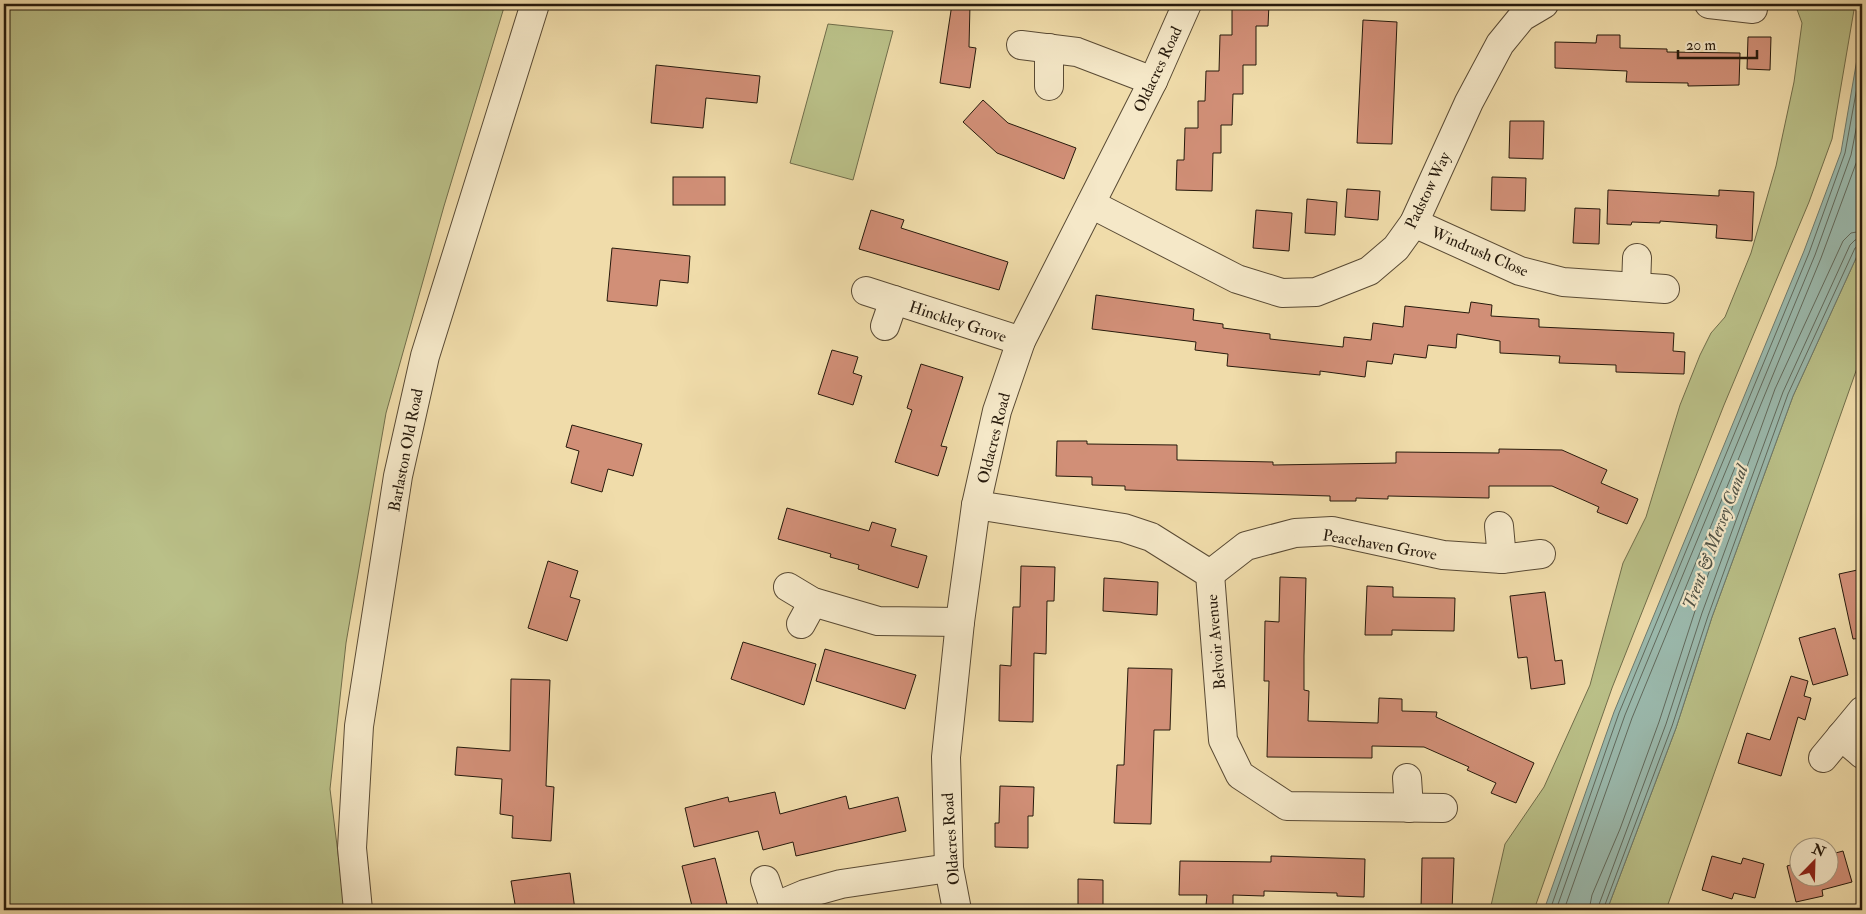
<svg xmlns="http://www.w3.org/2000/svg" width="1866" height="914" font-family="'IM FELL Double Pica',serif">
	<rect width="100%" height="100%" fill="#f0dcaa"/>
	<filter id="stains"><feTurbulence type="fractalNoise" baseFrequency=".004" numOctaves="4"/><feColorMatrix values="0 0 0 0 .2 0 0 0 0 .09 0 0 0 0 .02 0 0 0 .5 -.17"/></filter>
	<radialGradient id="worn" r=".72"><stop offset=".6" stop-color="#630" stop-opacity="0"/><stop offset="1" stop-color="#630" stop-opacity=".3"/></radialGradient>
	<!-- green -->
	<g fill="#bac088" stroke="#706d4a">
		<polygon points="4,4 505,4 444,206 386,413 346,643 330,789 345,910 4,910"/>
		<polygon points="1795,4 1855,4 1832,139 1809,202 1724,405 1612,688 1534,910 1490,910 1505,844 1544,787 1590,685 1623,563 1646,517 1680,405 1700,355 1711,333 1725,317 1751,253 1776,166 1794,82 1802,23"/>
		<polygon points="828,24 893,31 853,180 790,163"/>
		<polygon points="1862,245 1862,354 1666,910 1607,910 1676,728 1712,617 1793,396"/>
	</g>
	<!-- water -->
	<polygon fill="#9bbaae" stroke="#6d7a6d" points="1862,30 1862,245 1793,396 1712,617 1676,728 1607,910 1544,910 1614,712 1804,251 1841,152"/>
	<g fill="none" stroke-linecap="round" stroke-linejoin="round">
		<!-- shore -->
		<g stroke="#616a5d" stroke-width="1">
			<polyline points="1550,910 1619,713 1809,253 1845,153 1862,60"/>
			<polyline points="1556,910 1625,715 1815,255 1851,155 1862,99"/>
			<polyline points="1564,910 1632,718 1821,258 1858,158 1862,139"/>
			<polyline points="1589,910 1592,895 1620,829 1659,722 1695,611 1775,389 1843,241 1851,233 1862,231"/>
			<polyline points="1597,910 1666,724 1702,613 1783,392 1850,245 1855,240 1862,238"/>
			<polyline points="1603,910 1672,726 1708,616 1788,394 1855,248 1862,244"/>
		</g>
	</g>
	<!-- building -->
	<g fill="#d18f77" stroke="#271a0c">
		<polygon points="952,4 970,4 969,47 976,48 970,88 940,83"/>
		<polygon points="1232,4 1269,4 1268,26 1256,26 1256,65 1243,65 1243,94 1233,94 1232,125 1221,125 1221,153 1213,153 1212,191 1176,190 1177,160 1184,160 1185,128 1198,128 1198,101 1205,101 1206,71 1219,71 1220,35 1232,35"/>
		<polygon points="1363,20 1397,22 1392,144 1357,143"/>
		<polygon points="1597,35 1620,35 1620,48 1667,49 1667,52 1740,53 1739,85 1688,86 1688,83 1626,82 1627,71 1555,68 1555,42 1596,43"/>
		<polygon points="1748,37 1771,37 1770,70 1747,69"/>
		<polygon points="656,65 760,76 757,103 706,98 703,128 651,123"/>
		<polygon points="983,100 1008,123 1076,148 1064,179 997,153 963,122"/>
		<polygon points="1510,121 1544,121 1543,159 1509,158"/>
		<rect x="673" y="177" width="52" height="28"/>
		<polygon points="1492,177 1526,178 1525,211 1491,210"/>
		<polygon points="1347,189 1380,191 1378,220 1345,217"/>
		<polygon points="1608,190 1719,196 1719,190 1754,192 1752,241 1716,238 1717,225 1660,221 1660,223 1632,222 1631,225 1607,224"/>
		<polygon points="1307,199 1337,202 1335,235 1305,233"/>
		<polygon points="1575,208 1600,209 1599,244 1573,243"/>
		<polygon points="871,210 904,220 901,228 1008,262 999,290 859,249"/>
		<polygon points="1256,210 1292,213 1289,251 1253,248"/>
		<polygon points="612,248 690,256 688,283 660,280 657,306 607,301"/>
		<polygon points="1096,295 1194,309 1193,320 1223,324 1223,328 1270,334 1270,339 1343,347 1344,337 1371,340 1373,323 1403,327 1405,306 1469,313 1471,302 1492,305 1491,316 1539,319 1539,327 1674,333 1673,351 1685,352 1684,374 1616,372 1616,365 1559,363 1560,356 1500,353 1500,341 1457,334 1456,348 1428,345 1426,358 1394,354 1392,364 1367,361 1365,377 1320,371 1320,375 1227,366 1228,354 1195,350 1196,342 1092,329"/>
		<polygon points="832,350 858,357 853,373 862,376 853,405 818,394"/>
		<polygon points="921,364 963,377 941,446 947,447 938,476 895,462 912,410 907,408"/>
		<polygon points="572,425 642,444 633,476 608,469 602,492 571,483 579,451 566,447"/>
		<polygon points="1057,441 1087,441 1087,444 1177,445 1177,460 1273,462 1273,465 1396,463 1396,452 1499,453 1499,449 1562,450 1607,470 1601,483 1638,499 1627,524 1597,512 1599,507 1552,486 1489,486 1489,498 1388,496 1388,499 1356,498 1356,501 1330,501 1330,496 1125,490 1125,486 1092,485 1092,477 1056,476"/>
		<polygon points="787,508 869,531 872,522 896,529 891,546 927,556 918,588 858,569 859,565 830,557 831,554 778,539"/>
		<polygon points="548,561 578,571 570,597 580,600 567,641 528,628"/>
		<polygon points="1021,566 1055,567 1054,601 1047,601 1046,654 1034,653 1033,722 999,721 1000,665 1011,666 1013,607 1020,607"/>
		<polygon points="1862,569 1862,638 1853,639 1839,574"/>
		<polygon points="1280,577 1306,578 1304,656 1304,690 1309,691 1308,721 1378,723 1379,698 1402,699 1402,711 1437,712 1436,717 1534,763 1516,803 1491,793 1496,783 1467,770 1469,767 1424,747 1372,746 1372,758 1267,757 1269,681 1264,681 1265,621 1279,622"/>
		<polygon points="1104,578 1158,582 1157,615 1103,611"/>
		<polygon points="1367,586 1393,587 1393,597 1455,598 1454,631 1392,630 1392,635 1365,635"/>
		<polygon points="1545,592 1555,661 1562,660 1565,684 1531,689 1527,657 1518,658 1510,596"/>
		<polygon points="1835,628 1848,675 1813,685 1799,638"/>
		<polygon points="743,642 816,664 804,705 731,679"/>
		<polygon points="825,649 916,675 905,709 816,681"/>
		<polygon points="1128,668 1172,669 1170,730 1154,730 1151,824 1114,823 1117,765 1124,765"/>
		<polygon points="1791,676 1808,681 1804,696 1811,698 1805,720 1798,717 1781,776 1738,763 1747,733 1770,740"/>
		<polygon points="511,679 550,680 546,786 554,787 551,841 512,838 513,816 500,814 502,779 455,775 457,747 510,751"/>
		<polygon points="1000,786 1034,787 1033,816 1028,816 1028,848 995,847 995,823 999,823"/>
		<polygon points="775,792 780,814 846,796 849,809 898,797 906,831 796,856 793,842 763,850 758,831 694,847 685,808 728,797 729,802"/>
		<polygon points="1843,851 1852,882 1822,890 1823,896 1796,902 1787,866 1798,863 1798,876 1828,876 1828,855"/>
		<polygon points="1271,856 1365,859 1364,897 1337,896 1337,893 1264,891 1264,896 1233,895 1233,906 1206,905 1207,895 1179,895 1180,861 1271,862"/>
		<polygon points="1712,856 1741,864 1743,858 1764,864 1755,898 1734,893 1732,899 1702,890"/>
		<polygon points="715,858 727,904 720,906 721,910 693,910 682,866"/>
		<polygon points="1422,858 1454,858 1452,910 1421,910"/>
		<polygon points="570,873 575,910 516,910 511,881"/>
		<polygon points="1078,879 1103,880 1103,910 1078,910"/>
	</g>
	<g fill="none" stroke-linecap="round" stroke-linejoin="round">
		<defs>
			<g id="minor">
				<polyline points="1709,4 1753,9"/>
				<polyline points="1021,45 1077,52 1153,81"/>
				<polyline points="1049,48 1049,86"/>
				<polyline points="1091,204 1237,279 1282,293 1316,292 1369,271 1396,248 1414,223 1469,102 1500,44 1522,17 1544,4"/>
				<polyline points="1414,223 1520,271 1563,282 1665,289"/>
				<polyline points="1636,287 1637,258"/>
				<polyline points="866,291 1021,341"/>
				<polyline points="885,326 894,300"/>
				<polyline points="976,505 1124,528 1151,537 1210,574 1223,740 1240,775 1287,806 1443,808"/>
				<polyline points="1499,526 1502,559"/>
				<polyline points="1210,574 1246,546 1295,533 1332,531 1443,555 1502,559 1541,554"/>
				<polyline points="788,587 813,602 878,621 960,622"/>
				<polyline points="801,624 813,602"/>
				<polyline points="1841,736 1862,754"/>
				<polyline points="1823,758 1862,711"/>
				<polyline points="1407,778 1409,808"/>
				<polyline points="765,880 774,907"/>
				<polyline points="358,910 352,848 359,726 398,476 425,356 535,4"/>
				<polyline points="774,910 774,907 805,894 841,884 949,868"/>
				<polyline points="957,910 949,868 946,757 960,622 976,505 997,411 1021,341 1153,81 1187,4"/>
			</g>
		</defs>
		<!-- minor casing -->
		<use href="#minor" stroke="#594a34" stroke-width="30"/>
		<!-- minor -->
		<use href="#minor" stroke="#f5e8c8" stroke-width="28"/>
	</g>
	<g text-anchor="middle" stroke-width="4.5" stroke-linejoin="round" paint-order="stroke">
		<!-- street labels -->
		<g font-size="16" fill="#271a0c" stroke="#f5e8c8">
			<text transform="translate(1157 69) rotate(-65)" y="6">Oldacres Road</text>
			<text transform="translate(1427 190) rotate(-64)" y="6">Padstow Way</text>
			<text transform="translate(1480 251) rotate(23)" y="6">Windrush Close</text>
			<text transform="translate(958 321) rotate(18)" y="6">Hinckley Grove</text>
			<text transform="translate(993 438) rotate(-76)" y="6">Oldacres Road</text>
			<text transform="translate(405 450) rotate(-79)" y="6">Barlaston Old Road</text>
			<text transform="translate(1380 544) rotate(10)" y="6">Peacehaven Grove</text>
			<text transform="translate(1215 642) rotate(-95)" y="6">Belvoir Avenue</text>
			<text transform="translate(950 839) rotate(-94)" y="6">Oldacres Road</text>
		</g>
		<!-- water labels -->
		<g font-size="18" font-style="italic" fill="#505245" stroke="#f5e8c8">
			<text transform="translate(1715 537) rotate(-69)" y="6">Trent &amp; Mersey Canal</text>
		</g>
	</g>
	<!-- margin -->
	<rect width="1866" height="914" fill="none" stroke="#f0dcaa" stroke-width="20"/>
	<rect x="5" y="5" width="1856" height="904" fill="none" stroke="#271a0c" stroke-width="2.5"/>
	<rect x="10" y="10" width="1846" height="894" fill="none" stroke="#271a0c"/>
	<!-- north arrow -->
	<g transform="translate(1814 862) rotate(23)"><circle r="24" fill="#f5e8c8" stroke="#a3967d"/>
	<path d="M0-4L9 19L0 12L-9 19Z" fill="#8f2418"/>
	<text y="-8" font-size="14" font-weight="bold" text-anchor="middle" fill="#271a0c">N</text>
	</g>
	<!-- scale -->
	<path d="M1678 50v8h79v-8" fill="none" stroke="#271a0c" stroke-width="2.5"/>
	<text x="1686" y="50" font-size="15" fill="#271a0c" stroke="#f5e8c8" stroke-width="4" paint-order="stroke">20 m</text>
	<rect width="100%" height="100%" filter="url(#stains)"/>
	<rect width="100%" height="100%" fill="url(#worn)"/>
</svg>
